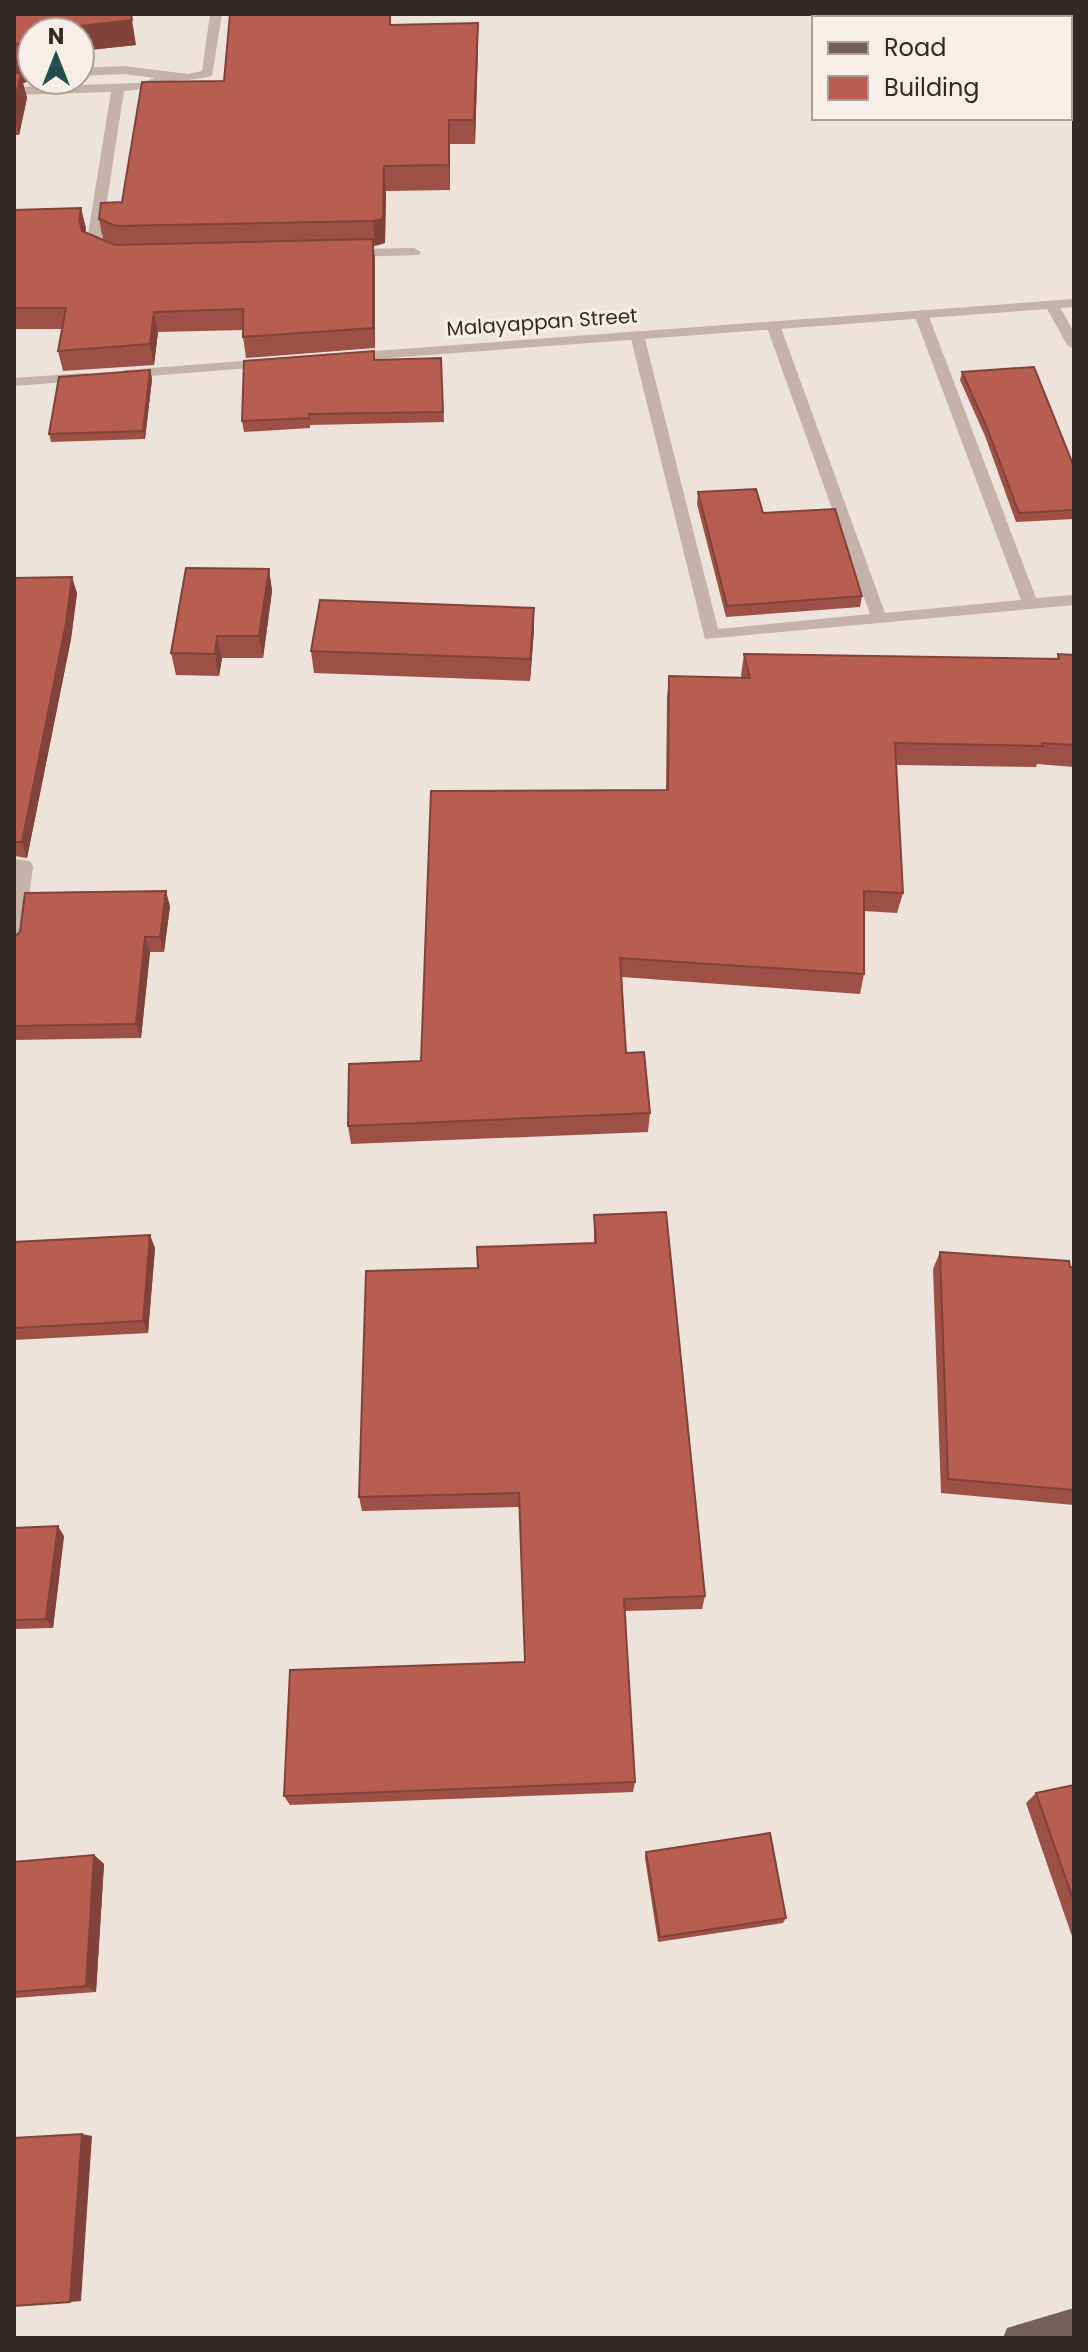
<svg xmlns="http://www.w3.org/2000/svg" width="1088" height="2352" font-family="Poppins,sans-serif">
	<rect width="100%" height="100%" fill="#eee3db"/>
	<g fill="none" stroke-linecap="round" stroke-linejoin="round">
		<!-- service -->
		<g fill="#c5b2a9" fill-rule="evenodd">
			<path d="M210 14H222L212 76C199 79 188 80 174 81 157 82 142 91 124 91L101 240V246L114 255 102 258 90 251 87 240 111 92 14 95V87L140 83 155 78 124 74 80 76V68L124 66 188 74 202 71Z"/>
			<polygon points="32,70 32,78 14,79 14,71"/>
			<polygon points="414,248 421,252 419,255 350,257 343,253 350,249"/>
		</g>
		<!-- minor -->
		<g fill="#c5b2a9" fill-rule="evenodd">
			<polygon points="1052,301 1057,302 1074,332 1074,349 1067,345 1045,305"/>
			<polygon points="921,310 928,314 1036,598 1074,595 1074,605 705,639 630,335 637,331 644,335 718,629 870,614 766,325 773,321 780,325 885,613 1021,600 914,314"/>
			<polygon points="14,859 30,861 33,866 23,946 14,953"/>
		</g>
		<!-- tertiary -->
		<g fill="#c5b2a9" fill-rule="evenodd">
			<polygon points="1074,299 1074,307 348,361 341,357 348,353"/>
			<polygon points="268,359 273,360 273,366 125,378 118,374 125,370"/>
			<polygon points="85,373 90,374 90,380 14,386 14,378"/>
		</g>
		<!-- primary -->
		<polygon fill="#73605b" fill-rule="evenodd" points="1074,2308 1074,2336 1003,2338 1007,2328"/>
	</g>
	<!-- wall -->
	<g fill="#9d5146">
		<polygon points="14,14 136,45 80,51 80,32 32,32 32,68 27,68 30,81 23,83 27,98 19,135 14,135"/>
		<polygon points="478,23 478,47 475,144 450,144 450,190 386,191 385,243 374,246 375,348 246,358 243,337 243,330 158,332 154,365 63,371 58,351 62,329 14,329 14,210 86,228 85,232 103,240 99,219 122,202 224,81 392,25"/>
		<polygon points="441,358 444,422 310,425 310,428 244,432 242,421 375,360"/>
		<polygon points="150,370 152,379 145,439 51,442 49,434"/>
		<polygon points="962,372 1074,467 1074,519 1016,522 985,436 960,380"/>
		<polygon points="698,492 763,513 862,596 860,607 726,617 697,504"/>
		<polygon points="269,569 272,591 263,658 222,658 219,676 176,675 171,653"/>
		<polygon points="14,578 77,593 71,639 27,858 14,856"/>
		<polygon points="534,630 530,681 314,673 311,651"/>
		<polygon points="744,654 1057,659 1058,654 1074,655 1074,767 1037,764 1036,767 896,765 903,893 897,913 864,911 864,974 860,994 622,977 626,1053 650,1113 648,1132 351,1144 348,1126 421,1061 666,790 667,698 669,676 742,678 741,675"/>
		<polygon points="170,906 164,952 150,952 141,1038 14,1040 14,937"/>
		<polygon points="594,1215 705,1596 702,1609 625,1611 635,1782 633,1792 290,1805 284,1796 525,1662 520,1507 362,1511 359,1497 478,1268 594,1243"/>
		<polygon points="14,1242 155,1248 148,1333 14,1340"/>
		<polygon points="940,1252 1074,1267 1074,1505 941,1493 933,1269"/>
		<polygon points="14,1528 64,1536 53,1628 14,1629"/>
		<polygon points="1074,1785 1074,1942 1026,1803 1036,1793"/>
		<polygon points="646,1852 786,1918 783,1923 658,1942 645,1858"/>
		<polygon points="94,1855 104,1864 96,1992 14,1998 14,1862"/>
	</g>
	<!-- shaded-wall -->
	<g fill="#804239">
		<polygon points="132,20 136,45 80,51 80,32 32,32 32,62 28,43 30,32"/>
		<polygon points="478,23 478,47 475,144 474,120"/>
		<polygon points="25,57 30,81 23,83 27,98 19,135 14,115 14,60"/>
		<polygon points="449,120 450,144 450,190 449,165"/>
		<polygon points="384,166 386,191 385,243 375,246 373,221"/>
		<polygon points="81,208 86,228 84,241 79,220"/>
		<polygon points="373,239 375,259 375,348 373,328"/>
		<polygon points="154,312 158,332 154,365 150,344"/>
		<polygon points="150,370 152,379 145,439 143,431"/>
		<polygon points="269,569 272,591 263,658 259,636"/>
		<polygon points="72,577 77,593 71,639 27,858 22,842"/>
		<polygon points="534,608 534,630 530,681 530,659"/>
		<polygon points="217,636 222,658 219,676 215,654"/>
		<polygon points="166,891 170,906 164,952 160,937"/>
		<polygon points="145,937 150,952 141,1038 136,1024"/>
		<polygon points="150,1235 155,1248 148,1333 143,1321"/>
		<polygon points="58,1526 64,1536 53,1628 46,1619"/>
		<polygon points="94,1855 104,1864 96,1992 86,1986"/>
		<polygon points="82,2134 92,2136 81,2301 70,2302"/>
	</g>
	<!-- building -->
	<g fill="#b75e51" stroke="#804239" stroke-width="2">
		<polygon points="14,14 131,14 132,20 30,32 28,43 14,44"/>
		<polygon points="230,14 390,14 390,25 478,23 474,120 449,120 449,165 384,166 383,219 373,221 116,226 99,219 101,203 122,202 142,82 224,81"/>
		<polygon points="14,73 21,73 14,105"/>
		<polygon points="81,208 79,220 82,231 115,245 373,239 373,328 243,337 243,309 154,312 150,344 58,351 66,308 14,308 14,210"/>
		<polygon points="374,351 374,360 441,358 443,412 309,414 309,418 242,421 244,361"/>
		<polygon points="1034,367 1074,467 1074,510 1019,513 987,428 962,372"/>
		<polygon points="150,370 143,431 49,434 59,377"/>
		<polygon points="756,489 763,513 835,509 862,596 727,606 698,492"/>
		<polygon points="186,568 269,569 259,636 217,636 215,654 171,653"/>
		<polygon points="72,577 66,623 22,842 14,842 14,578"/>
		<polygon points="320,600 534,608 530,659 311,651"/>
		<polygon points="744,654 1059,659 1058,654 1074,655 1074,745 1042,743 1043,746 895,743 903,893 864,891 864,974 620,958 626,1053 644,1052 650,1113 348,1126 349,1064 421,1061 431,791 668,790 669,676 750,678"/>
		<polygon points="166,891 160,937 145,937 136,1024 14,1026 14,937 20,932 25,893"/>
		<polygon points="666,1212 705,1596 624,1599 635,1782 284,1796 290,1670 525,1662 519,1493 359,1497 366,1271 478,1268 477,1247 596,1243 594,1215"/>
		<polygon points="150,1235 143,1321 14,1328 14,1242"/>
		<polygon points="940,1252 1069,1261 1070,1267 1074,1267 1074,1490 948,1479"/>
		<polygon points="58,1526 46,1619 14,1620 14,1528"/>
		<polygon points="1074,1785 1074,1902 1036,1793"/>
		<polygon points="770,1833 786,1918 660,1937 646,1852"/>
		<polygon points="94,1855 86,1986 14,1992 14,1862"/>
		<polygon points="82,2134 70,2302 14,2306 14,2138"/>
	</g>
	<g text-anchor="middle" stroke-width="6" stroke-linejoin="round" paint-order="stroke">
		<!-- far-street labels -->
		<g font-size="20" fill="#332a28" stroke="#f7eee7">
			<text transform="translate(542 322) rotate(-4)" y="7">Malayappan Street</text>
		</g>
	</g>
	<!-- border -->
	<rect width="1088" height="2352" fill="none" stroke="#332a28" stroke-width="32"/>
	<!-- legend -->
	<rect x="812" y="16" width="260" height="104" fill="#f7eee7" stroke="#a9a09b" stroke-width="2"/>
	<rect x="828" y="42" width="40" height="12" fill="#73605b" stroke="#a9a09b" stroke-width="2"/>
	<text x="884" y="56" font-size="24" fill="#332a28">Road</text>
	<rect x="828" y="76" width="40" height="24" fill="#b75e51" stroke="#a9a09b" stroke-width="2"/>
	<text x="884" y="96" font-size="24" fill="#332a28">Building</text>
	<!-- north arrow -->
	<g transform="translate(56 56)"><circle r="38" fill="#f7eee7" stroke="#a9a09b" stroke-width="2"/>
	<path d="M0-6L14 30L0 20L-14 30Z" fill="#224f4d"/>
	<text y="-12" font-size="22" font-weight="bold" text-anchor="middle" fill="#332a28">N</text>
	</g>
</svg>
